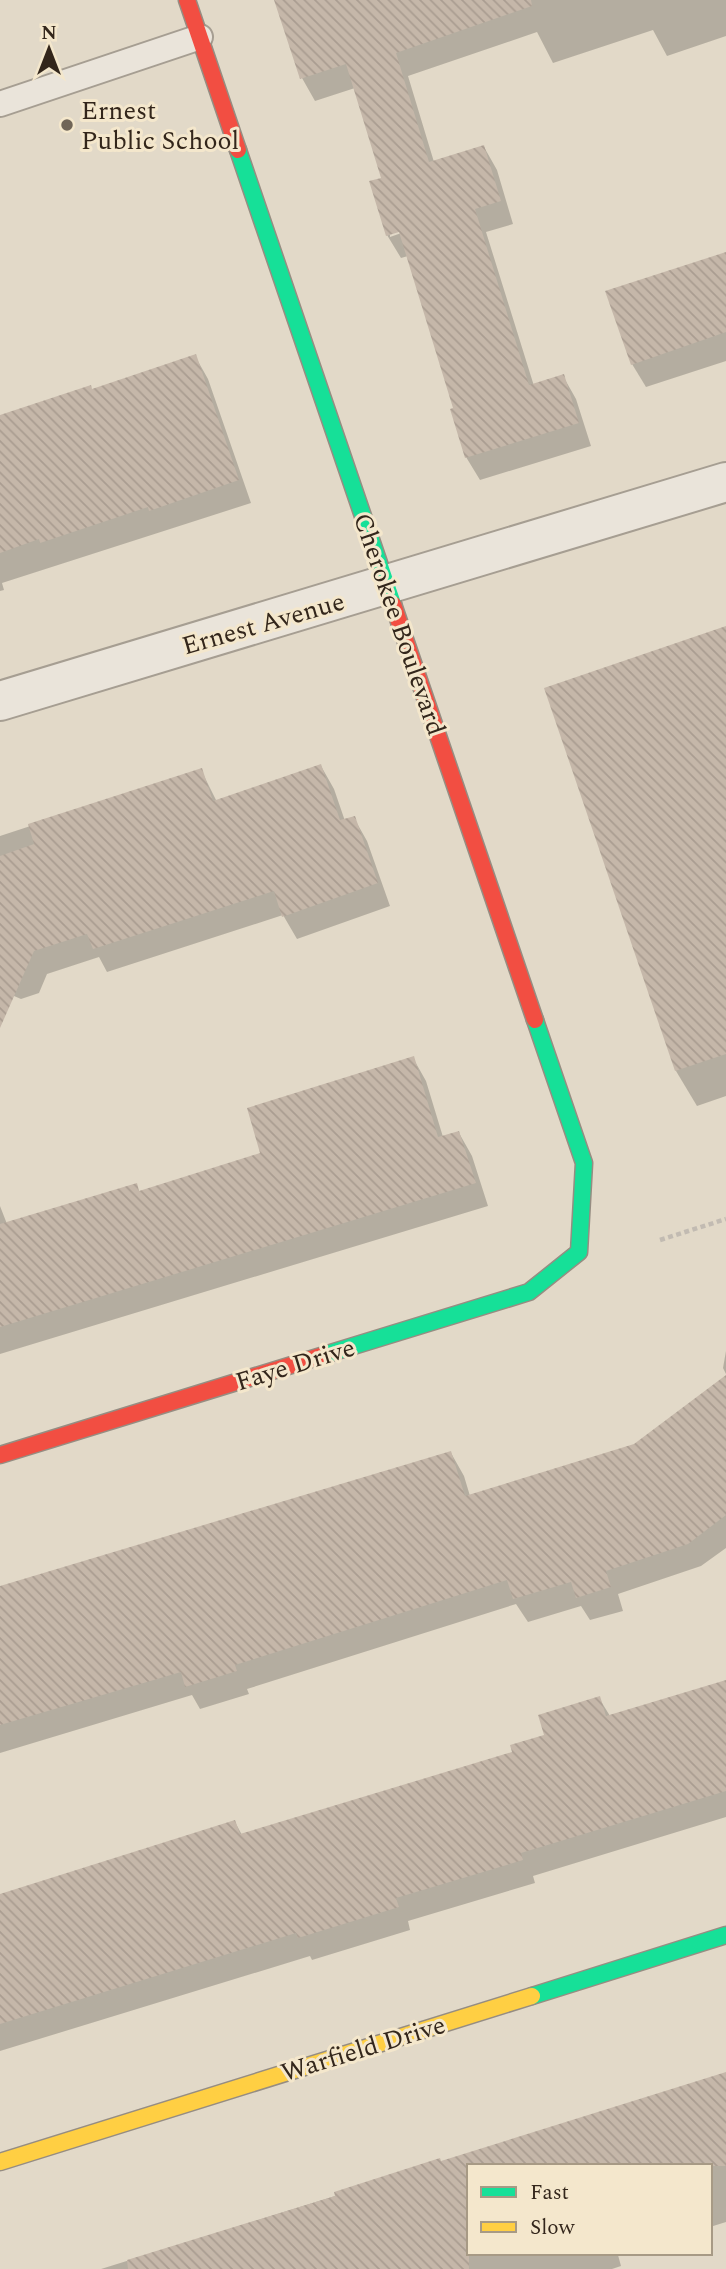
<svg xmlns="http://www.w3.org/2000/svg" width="726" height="2269" font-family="Spectral,serif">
	<defs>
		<pattern id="building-back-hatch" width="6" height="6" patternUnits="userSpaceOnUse" patternTransform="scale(1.75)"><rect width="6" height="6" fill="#c5b7a9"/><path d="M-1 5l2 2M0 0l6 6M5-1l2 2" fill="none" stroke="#aa9d91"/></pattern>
	</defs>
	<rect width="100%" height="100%" fill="#e2d9c8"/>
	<!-- shadow -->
	<g fill="#0003" fill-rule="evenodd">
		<path d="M276 0H726V36L667 56 653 30 553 63 537 32 408 76 434 162 484 147 497 170 513 224 486 232 534 386 563 376 576 399 591 446 480 480 466 457 455 409 408 256 401 258 387 235 383 179 355 88 315 101 302 78ZM406 228 407 231 390 237V233Z"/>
		<polygon points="726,253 726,361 646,387 632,364"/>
		<polygon points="195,356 208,379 251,503 2,583 4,590 0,591 0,460"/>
		<polygon points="726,628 726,1096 697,1106 676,1071 546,689"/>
		<polygon points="321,766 334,789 345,821 354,818 367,841 390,906 297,939 283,915 107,972 99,957 47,974 39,993 21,999 0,990 0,836 201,770 217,802"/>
		<polygon points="413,1058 426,1081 443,1137 459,1133 472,1156 488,1206 0,1354 0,1206 7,1224 136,1185 140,1193 263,1154"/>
		<polygon points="726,1351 726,1374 723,1368"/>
		<polygon points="726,1401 726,1548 701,1566 618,1594 623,1611 590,1620 581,1606 528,1622 516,1604 247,1689 249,1694 200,1709 192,1695 0,1753 0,1588 451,1453 464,1476 470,1496 635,1445"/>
		<polygon points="726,1681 726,1817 533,1876 535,1883 408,1921 410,1930 312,1960 310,1956 0,2051 0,1896 235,1822 242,1835 514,1753 546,1736 599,1698 610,1716"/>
		<polygon points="726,2074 726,2222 710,2227 710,2166 469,2166 469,2253 624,2253 618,2255 621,2266 612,2269 101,2269"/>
	</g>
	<!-- building -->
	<g fill="url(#building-back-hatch)">
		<polygon points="274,0 531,0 532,6 396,53 429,162 484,145 501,201 475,209 529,385 564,374 579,423 465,458 450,409 453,408 399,232 386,236 369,181 381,178 346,64 300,79"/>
		<polygon points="726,252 726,332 631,365 605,291"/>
		<polygon points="196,354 239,480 149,511 148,507 40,543 39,539 0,553 0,415 91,385 92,389"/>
		<polygon points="726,626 726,1054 675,1071 544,688"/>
		<polygon points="321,764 340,820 355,816 378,883 282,917 274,891 93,949 87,934 34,951 0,1028 0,856 34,844 28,824 202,768 213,801"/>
		<polygon points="414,1056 438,1137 459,1131 476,1183 0,1327 0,1224 137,1183 139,1191 260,1153 247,1108"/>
		<polygon points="726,1375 726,1515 688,1544 606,1571 611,1587 576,1598 571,1582 513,1599 507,1580 235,1665 237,1671 185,1687 181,1672 0,1725 0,1586 451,1451 465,1496 634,1444"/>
		<polygon points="726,1680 726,1791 521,1853 523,1860 396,1898 399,1907 298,1938 296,1933 0,2024 0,1894 235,1820 240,1834 512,1752 510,1745 544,1735 538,1715 600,1696 606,1716"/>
		<polygon points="726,2072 726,2166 469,2166 469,2269 128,2269 127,2260 335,2196 334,2192 440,2158 441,2161"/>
	</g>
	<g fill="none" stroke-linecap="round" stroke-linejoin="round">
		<defs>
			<polyline id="lane" points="0,104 200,37"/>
			<polyline id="street" points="0,701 726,482"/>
			<g id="fast">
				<polyline points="238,150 393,604"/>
				<polyline points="324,1355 529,1292 579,1252 584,1163 535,1020"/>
				<polyline points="532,1996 726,1935"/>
			</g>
			<polyline id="slow" points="0,2162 532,1996"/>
			<g id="jam">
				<polyline points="187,0 238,150"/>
				<polyline points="393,604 535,1020"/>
				<polyline points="0,1455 324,1355"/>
			</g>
		</defs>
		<!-- lane casing -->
		<use href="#lane" stroke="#a69e92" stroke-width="28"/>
		<!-- street casing -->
		<use href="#street" stroke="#a69e92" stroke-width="42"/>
		<!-- fast casing -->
		<use href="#fast" stroke="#968d82" stroke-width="19"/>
		<!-- slow casing -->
		<use href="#slow" stroke="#968d82" stroke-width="19"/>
		<!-- jam casing -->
		<use href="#jam" stroke="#968d82" stroke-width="19"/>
		<!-- path -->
		<polyline stroke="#c2bbb2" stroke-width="4.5" stroke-dasharray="5 3.5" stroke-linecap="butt" points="660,1240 726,1219"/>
		<!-- lane -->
		<use href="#lane" stroke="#eae4da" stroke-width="24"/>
		<!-- street -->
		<use href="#street" stroke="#eae4da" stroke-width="38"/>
		<!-- fast -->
		<use href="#fast" stroke="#16e098" stroke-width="16"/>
		<!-- slow -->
		<use href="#slow" stroke="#ffcf43" stroke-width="16"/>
		<!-- jam -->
		<use href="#jam" stroke="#f24e42" stroke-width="16"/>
	</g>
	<!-- markers -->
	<circle fill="#706558" stroke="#f4e7cc" stroke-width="2.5" cx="67" cy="125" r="7"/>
	<g text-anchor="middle" stroke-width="6" stroke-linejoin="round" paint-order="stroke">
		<!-- poi labels -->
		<g font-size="26" fill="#33261b" stroke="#f4e7cc" text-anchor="start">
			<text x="81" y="119">Ernest<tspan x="81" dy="30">Public School</tspan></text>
		</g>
		<!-- street labels -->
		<g font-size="26" fill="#33261b" stroke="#f4e7cc">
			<text transform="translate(263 623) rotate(-16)" y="9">Ernest Avenue</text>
			<text transform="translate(400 624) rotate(71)" y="9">Cherokee Boulevard</text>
			<text transform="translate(295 1364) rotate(-17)" y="9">Faye Drive</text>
			<text transform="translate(363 2048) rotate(-17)" y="9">Warfield Drive</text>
		</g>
	</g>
	<!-- legend -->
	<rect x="467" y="2164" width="245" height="91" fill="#f4e7cc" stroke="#a79a85" stroke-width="2"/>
	<rect x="481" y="2187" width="35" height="10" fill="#16e098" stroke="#a79a85" stroke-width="2"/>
	<text x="530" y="2199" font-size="21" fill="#33261b">Fast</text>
	<rect x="481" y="2222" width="35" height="10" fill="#ffcf43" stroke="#a79a85" stroke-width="2"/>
	<text x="530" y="2234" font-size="21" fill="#33261b">Slow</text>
	<!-- north arrow -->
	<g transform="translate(49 49)" stroke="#f4e7cc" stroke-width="5" paint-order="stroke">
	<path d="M0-5L12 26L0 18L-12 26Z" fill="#33261b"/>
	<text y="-10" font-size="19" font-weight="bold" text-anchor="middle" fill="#33261b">N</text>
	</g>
</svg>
